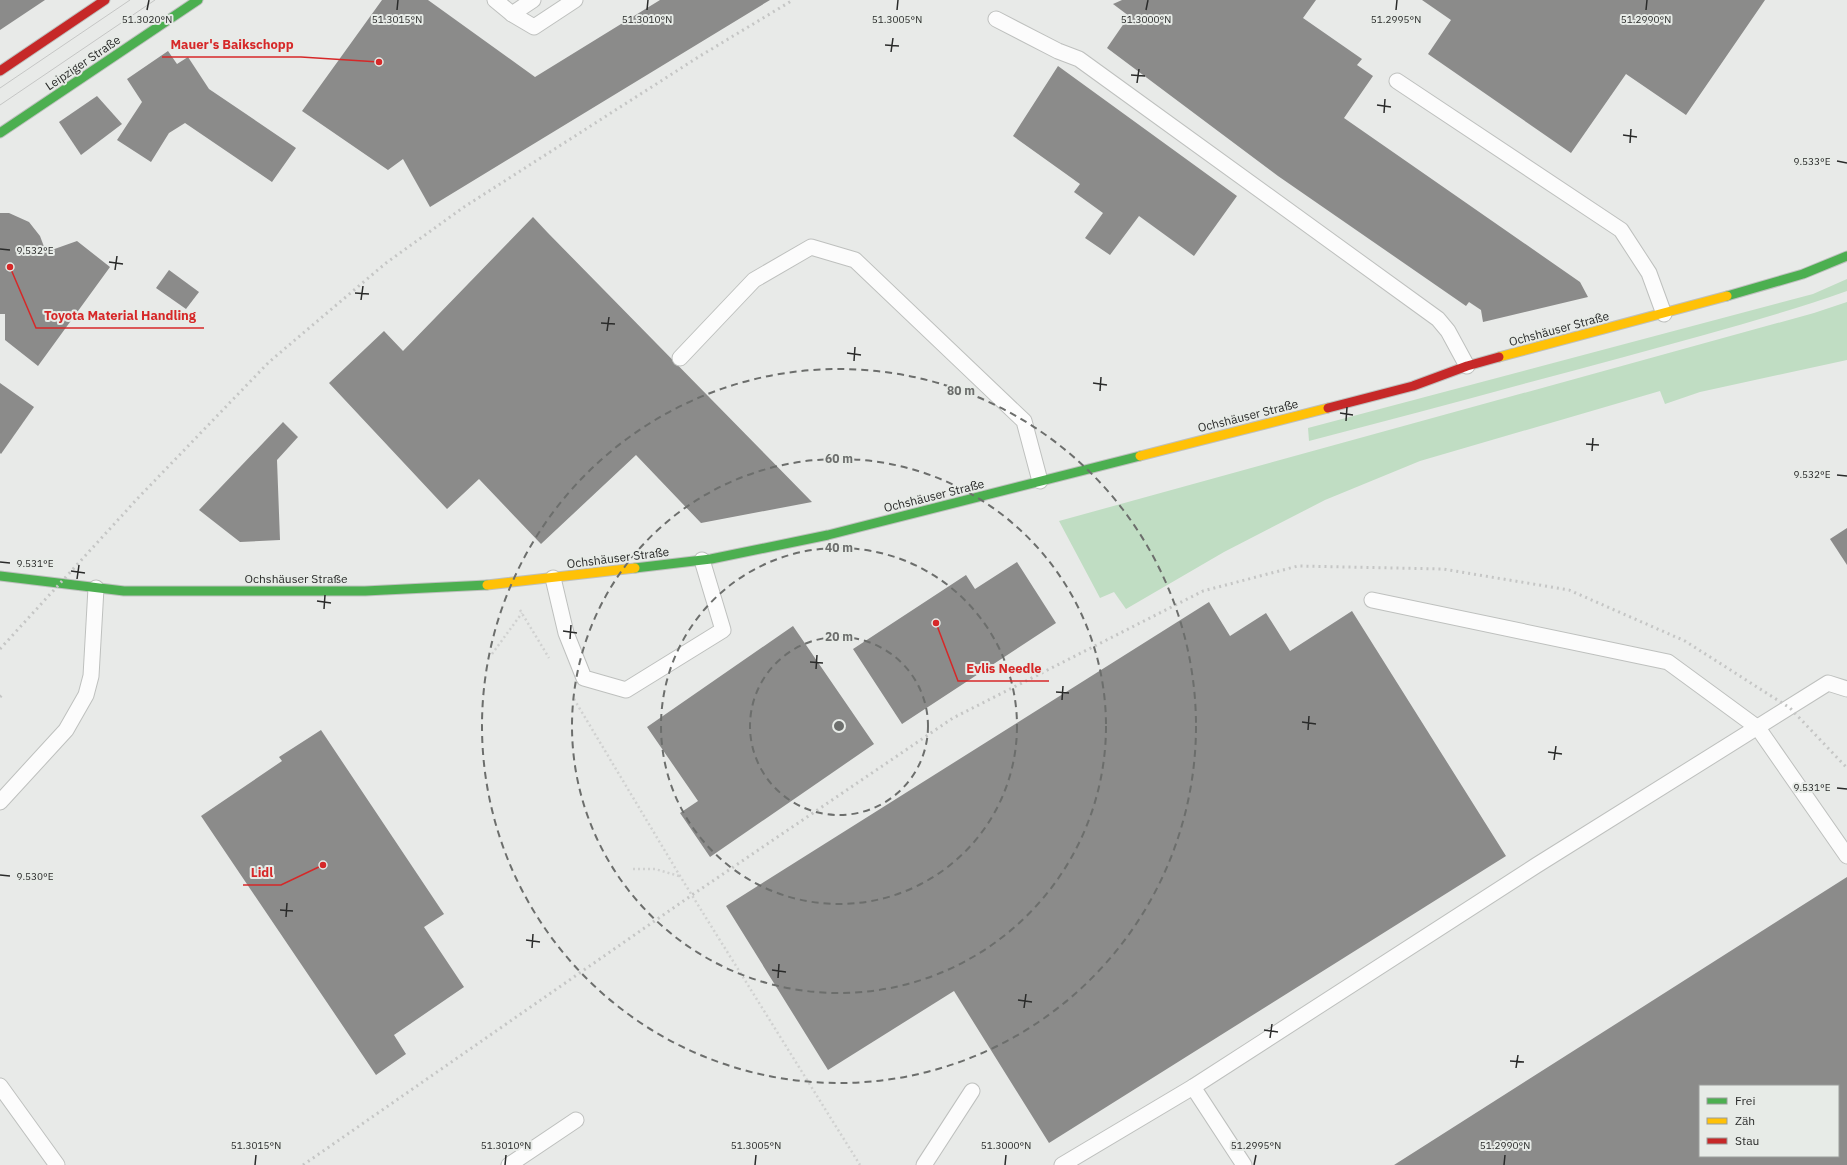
<svg xmlns="http://www.w3.org/2000/svg" width="1847" height="1165" font-family="'IBM Plex Sans',sans-serif">
	<rect width="100%" height="100%" fill="#e8eae8"/>
	<!-- green -->
	<g fill="#c0ddc3">
		<path d="M1847 279V291C1774 317 1699 336 1624 357 1519 385 1414 414 1309 441L1308 428 1813 294Z"/>
		<polygon points="1847,302 1847,360 1700,392 1665,404 1660,391 1420,461 1325,500 1224,552 1126,609 1114,592 1100,598 1059,521 1814,313"/>
	</g>
	<!-- building -->
	<g fill="#8b8b8a" fill-rule="evenodd">
		<polygon points="0,0 45,0 0,30"/>
		<polygon points="382,0 428,0 535,77 660,0 770,0 430,207 403,159 388,170 302,111"/>
		<polygon points="1122,0 1316,0 1303,18 1362,59 1357,65 1373,76 1344,118 1580,282 1588,297 1483,322 1481,310 1469,302 1466,306 1278,176 1107,48 1129,16 1113,4"/>
		<polygon points="1422,0 1765,0 1686,115 1626,74 1571,153 1428,54 1451,20"/>
		<polygon points="168,51 177,64 188,57 209,89 296,148 272,182 185,123 169,133 151,162 117,140 142,102 127,79"/>
		<polygon points="1058,66 1237,196 1194,256 1139,216 1110,255 1085,238 1103,213 1074,192 1080,184 1013,136"/>
		<polygon points="97,96 122,124 81,155 59,122"/>
		<polygon points="0,213 9,213 29,222 40,236 46,252 77,241 110,267 38,366 5,340 5,314 0,314"/>
		<polygon points="533,217 548,233 812,502 701,523 636,455 541,544 479,479 447,509 329,383 384,331 403,351"/>
		<polygon points="169,270 199,292 186,309 156,288"/>
		<polygon points="0,383 34,407 1,454 0,453"/>
		<polygon points="283,422 298,437 277,460 280,540 240,542 199,510"/>
		<polygon points="1847,528 1847,565 1830,539"/>
		<polygon points="1017,562 1056,623 902,724 853,649 966,575 975,589"/>
		<polygon points="1209,602 1230,636 1266,613 1290,651 1352,611 1506,856 1049,1143 954,991 828,1070 726,906"/>
		<polygon points="793,626 874,744 710,857 680,813 698,801 647,727"/>
		<polygon points="321,730 444,914 424,927 464,987 394,1035 406,1054 376,1075 201,816 282,761 279,757"/>
		<path d="M1847 877V1165H1394ZM1700 1086H1838V1156H1700Z"/>
	</g>
	<g fill="none" stroke-linecap="round" stroke-linejoin="round">
		<defs>
			<g id="lane">
				<polyline points="495,0 512,14 534,27 575,0"/>
				<polyline points="512,14 533,0"/>
				<polyline points="996,19 1058,51 1079,59 1438,319 1448,331 1467,366"/>
				<polyline points="1397,81 1621,230 1649,273 1664,314"/>
				<polyline points="680,358 754,280 811,247 855,260 1024,421 1040,481"/>
				<polyline points="553,578 566,633 584,678 626,690 723,630 702,560"/>
				<polyline points="1372,600 1668,662 1758,728 1847,856"/>
				<polyline points="0,802 66,730 86,695 91,676 96,588"/>
				<polyline points="0,1086 57,1165"/>
				<polyline points="1193,1087 1244,1165"/>
				<polyline points="509,1165 576,1120"/>
				<polyline points="924,1165 972,1091"/>
				<polyline points="1062,1165 1193,1087 1537,865 1828,683 1847,689"/>
			</g>
			<g id="fast">
				<polyline points="0,133 198,0"/>
				<polyline points="1727,296 1803,274 1847,256"/>
				<polyline points="635,568 711,559 828,535 1140,456"/>
				<polyline points="0,576 124,591 365,591 487,585"/>
			</g>
			<g id="slow">
				<polyline points="1499,357 1727,296"/>
				<polyline points="1140,456 1328,408"/>
				<polyline points="487,585 635,568"/>
			</g>
			<g id="jam">
				<polyline points="0,71 105,0"/>
				<polyline points="1328,408 1413,386 1467,366 1499,357"/>
			</g>
		</defs>
		<!-- lane casing -->
		<use href="#lane" stroke="#bec0be" stroke-width="17"/>
		<!-- fast casing -->
		<use href="#fast" stroke="#bec0be" stroke-width="11"/>
		<!-- slow casing -->
		<use href="#slow" stroke="#bec0be" stroke-width="11"/>
		<!-- jam casing -->
		<use href="#jam" stroke="#bec0be" stroke-width="11"/>
		<!-- path -->
		<g stroke="#d0d1d0" stroke-width="2.5" stroke-dasharray="2 3" stroke-linecap="butt">
			<polyline points="520,610 549,658"/>
			<polyline points="492,654 522,613"/>
			<polyline points="574,699 680,876 860,1165"/>
			<polyline points="633,869 655,869 679,876"/>
		</g>
		<!-- lane -->
		<use href="#lane" stroke="#fcfcfc" stroke-width="15"/>
		<!-- fast -->
		<use href="#fast" stroke="#4caf50" stroke-width="9"/>
		<!-- slow -->
		<use href="#slow" stroke="#ffc107" stroke-width="9"/>
		<!-- jam -->
		<use href="#jam" stroke="#c62828" stroke-width="9"/>
		<!-- tram -->
		<g stroke="#c5c6c5" stroke-width="1">
			<polyline points="0,88 130,0"/>
			<polyline points="0,105 155,0"/>
		</g>
		<!-- rail -->
		<g stroke="#c5c6c5" stroke-width="3" stroke-dasharray="2 4" stroke-linecap="butt">
			<polyline points="0,649 138,498 269,362 386,263 464,207 700,56 793,0"/>
			<polyline points="0,697 2,695"/>
			<polyline points="303,1165 692,895 953,718 1203,591 1298,566 1443,569 1569,590 1685,641 1790,708 1847,768"/>
		</g>
	</g>
	<!-- ticks -->
	<path fill="none" stroke="#2a2b2a" stroke-width="1.5" d="M147 10 149 0M397 10 398 0M647 10 648 0M897 10 898 0M1146 10 1148 0M1396 10 1397 0M1646 10 1647 0M885 45 899 46M891 52 893 38M1131 75 1145 76M1137 83 1139 69M1377 105 1391 107M1384 113 1385 99M1623 135 1637 137M1630 143 1631 129M1837 161 1847 163M0 249 10 250M109 262 123 264M115 270 117 256M355 293 369 294M361 300 363 286M601 323 615 324M607 331 609 317M847 353 861 355M854 361 855 347M1093 383 1107 385M1100 391 1101 377M1340 413 1353 415M1346 421 1347 407M1586 444 1599 445M1592 451 1593 438M1837 475 1847 476M0 562 10 563M71 571 85 573M77 579 79 565M317 601 331 603M324 609 325 595M563 631 577 633M570 639 571 625M810 662 823 663M816 669 817 655M1056 692 1069 693M1062 700 1063 686M1302 722 1316 724M1308 730 1309 716M1548 752 1562 754M1554 760 1556 746M1837 788 1847 789M0 875 10 876M280 910 293 911M286 917 287 903M526 940 540 942M532 948 533 934M772 970 786 972M778 978 779 964M1018 1000 1032 1002M1024 1008 1026 994M1264 1030 1278 1032M1270 1038 1272 1024M1510 1061 1524 1062M1516 1068 1518 1055M255 1165 256 1155M505 1165 506 1155M755 1165 756 1155M1005 1165 1006 1155M1254 1165 1256 1155M1504 1165 1505 1155"/>
	<!-- distance rings -->
	<g fill="none" stroke="#6c6e6c" stroke-width="2" stroke-dasharray="7 5">
		<circle cx="839" cy="726" r="89"/>
		<circle cx="839" cy="726" r="178"/>
		<circle cx="839" cy="726" r="267"/>
		<circle cx="839" cy="726" r="357"/>
	</g>
	<g text-anchor="middle" stroke-width="4" stroke-linejoin="round" paint-order="stroke">
		<!-- street labels -->
		<g font-size="12" fill="#2a2b2a" stroke="#e7ebe7">
			<text transform="translate(83 63) rotate(-34)" y="4">Leipziger Straße</text>
			<text transform="translate(1559 329) rotate(-15)" y="4">Ochshäuser Straße</text>
			<text transform="translate(1248 416) rotate(-14)" y="4">Ochshäuser Straße</text>
			<text transform="translate(934 496) rotate(-14)" y="4">Ochshäuser Straße</text>
			<text transform="translate(618 558) rotate(-7)" y="4">Ochshäuser Straße</text>
			<text x="296" y="583">Ochshäuser Straße</text>
		</g>
	</g>
	<g font-size="10" text-anchor="middle" fill="#2a2b2a" stroke="#e7ebe7" stroke-width="4" stroke-linejoin="round" paint-order="stroke">
		<text x="147" y="23">51.3020°N</text>
		<text x="397" y="23">51.3015°N</text>
		<text x="647" y="23">51.3010°N</text>
		<text x="897" y="23">51.3005°N</text>
		<text x="1146" y="23">51.3000°N</text>
		<text x="1396" y="23">51.2995°N</text>
		<text x="1646" y="23">51.2990°N</text>
		<text x="1812" y="165">9.533°E</text>
		<text x="35" y="254">9.532°E</text>
		<text x="1812" y="478">9.532°E</text>
		<text x="35" y="567">9.531°E</text>
		<text x="1812" y="791">9.531°E</text>
		<text x="35" y="880">9.530°E</text>
		<text x="256" y="1149">51.3015°N</text>
		<text x="506" y="1149">51.3010°N</text>
		<text x="756" y="1149">51.3005°N</text>
		<text x="1006" y="1149">51.3000°N</text>
		<text x="1256" y="1149">51.2995°N</text>
		<text x="1505" y="1149">51.2990°N</text>
	</g>
	<circle cx="839" cy="726" r="6" fill="#6c6e6c" stroke="#e7ebe7" stroke-width="2"/>
	<g font-size="12" text-anchor="middle" font-weight="bold" fill="#6c6e6c" stroke="#e7ebe7" stroke-width="4" stroke-linejoin="round" paint-order="stroke">
		<text x="961" y="395">80 m</text>
		<text x="839" y="463">60 m</text>
		<text x="839" y="552">40 m</text>
		<text x="839" y="641">20 m</text>
	</g>
	<!-- callouts -->
	<path fill="none" stroke="#d62828" stroke-width="1.5" d="M379 62L301 57H162M10 267L36 328H204M936 623L958 681H1049M323 865L281 885H243"/>
	<g fill="#d62828" stroke="#e7ebe7" stroke-width="1.5">
		<circle cx="379" cy="62" r="4"/>
		<circle cx="10" cy="267" r="4"/>
		<circle cx="936" cy="623" r="4"/>
		<circle cx="323" cy="865" r="4"/>
	</g>
	<g font-size="13" text-anchor="middle" font-weight="bold" fill="#d62828" stroke="#e7ebe7" stroke-width="4" stroke-linejoin="round" paint-order="stroke">
		<text x="232" y="49">Mauer's Baikschopp</text>
		<text x="120" y="320">Toyota Material Handling</text>
		<text x="1004" y="673">Evlis Needle</text>
		<text x="262" y="877">Lidl</text>
	</g>
	<!-- legend -->
	<rect x="1699" y="1085" width="140" height="72" fill="#e7ebe7" stroke="#9b9e9b"/>
	<rect x="1707" y="1098" width="20" height="6" fill="#4caf50" stroke="#9b9e9b"/>
	<text x="1735" y="1105" font-size="12" fill="#2a2b2a">Frei</text>
	<rect x="1707" y="1118" width="20" height="6" fill="#ffc107" stroke="#9b9e9b"/>
	<text x="1735" y="1125" font-size="12" fill="#2a2b2a">Zäh</text>
	<rect x="1707" y="1138" width="20" height="6" fill="#c62828" stroke="#9b9e9b"/>
	<text x="1735" y="1145" font-size="12" fill="#2a2b2a">Stau</text>
</svg>
